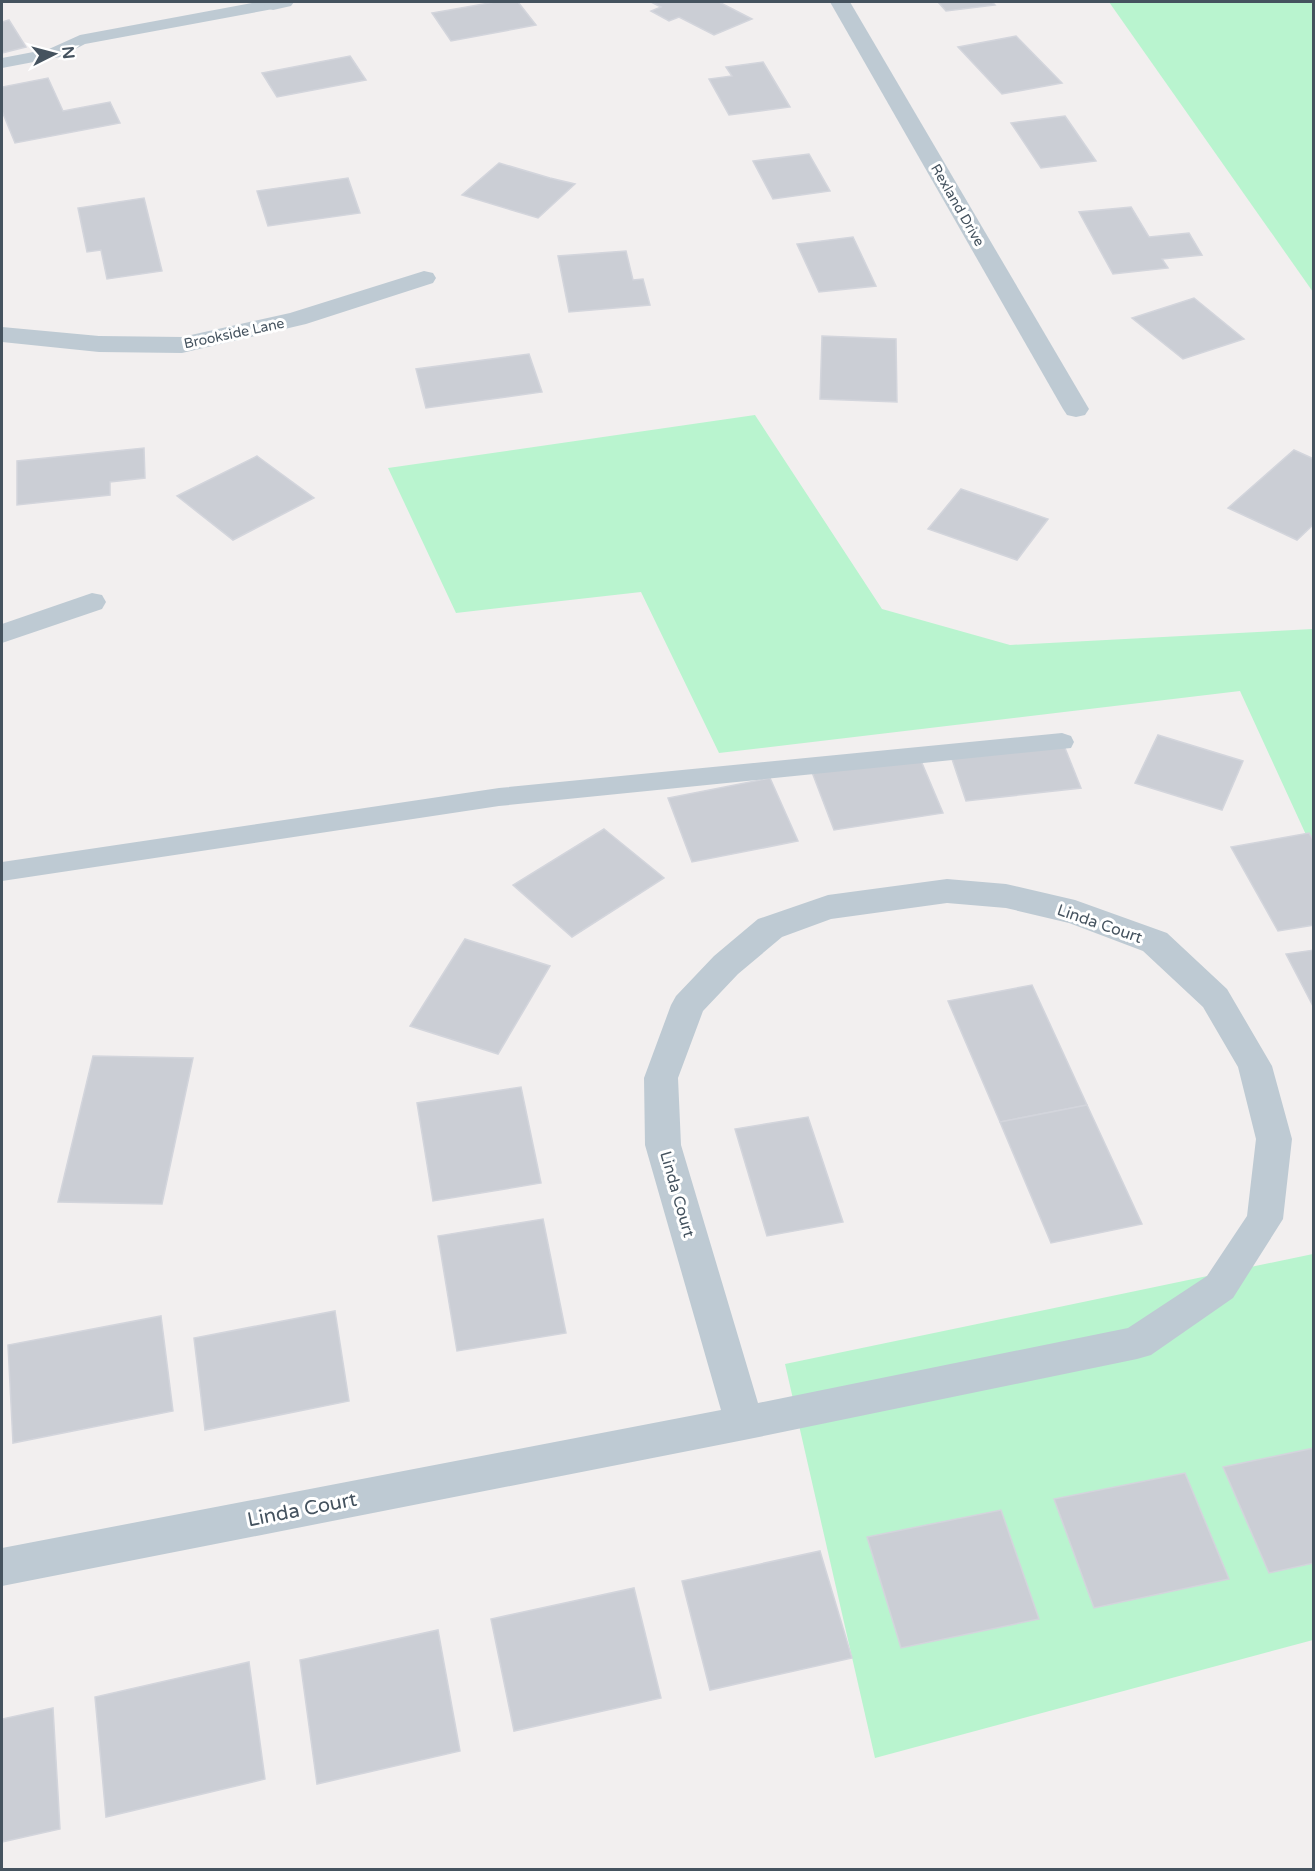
<svg xmlns="http://www.w3.org/2000/svg" width="1315" height="1871" font-family="'Varela Round',sans-serif">
	<rect width="100%" height="100%" fill="#f2efef"/>
	<!-- green -->
	<g fill="#b9f4cf">
		<polygon points="1109,2 1313,2 1313,292"/>
		<polygon points="755,415 882,609 1010,645 1313,629 1313,850 1240,691 719,753 641,592 456,613 388,468"/>
		<polygon points="1313,1254 1313,1640 875,1758 785,1364"/>
	</g>
	<!-- building -->
	<g fill="#cbced5" stroke="#d3d5dc" stroke-width="1.5">
		<polygon points="495,2 518,2 536,25 451,41 432,13"/>
		<polygon points="651,2 719,2 752,19 714,35 679,17 669,21 651,11 661,7"/>
		<polygon points="938,2 992,2 995,5 946,11"/>
		<polygon points="9,20 26,47 2,53 2,22"/>
		<polygon points="1016,36 1062,83 1002,94 958,47"/>
		<polygon points="350,56 366,80 277,97 262,73"/>
		<polygon points="763,62 790,107 729,115 709,79 732,76 726,67"/>
		<polygon points="48,78 63,111 110,102 120,123 15,143 2,111 2,87"/>
		<polygon points="1065,116 1096,161 1041,168 1011,123"/>
		<polygon points="809,154 830,191 773,199 753,161"/>
		<polygon points="499,163 550,178 575,184 538,218 462,195"/>
		<polygon points="348,178 360,213 268,226 257,191"/>
		<polygon points="144,198 162,271 107,279 101,250 87,252 78,208"/>
		<polygon points="1131,207 1149,237 1189,233 1202,255 1162,259 1168,268 1113,274 1079,212"/>
		<polygon points="853,237 876,286 819,292 797,244"/>
		<polygon points="626,251 633,280 643,279 650,305 569,312 558,256"/>
		<polygon points="1194,298 1244,339 1183,359 1132,318"/>
		<polygon points="822,336 896,339 897,402 820,399"/>
		<polygon points="529,354 542,392 426,408 416,369"/>
		<polygon points="144,448 145,478 110,482 110,495 17,505 17,461"/>
		<polygon points="1294,450 1314,459 1314,524 1297,540 1228,508"/>
		<polygon points="257,456 314,498 233,540 177,496"/>
		<polygon points="961,489 1048,519 1017,560 928,529"/>
		<polygon points="1158,735 1243,761 1222,810 1135,783"/>
		<polygon points="1061,738 1081,788 966,801 949,750"/>
		<polygon points="919,756 943,813 834,830 812,772"/>
		<polygon points="770,778 798,841 692,862 668,798"/>
		<polygon points="604,829 664,878 572,937 513,885"/>
		<polygon points="1309,833 1314,841 1314,925 1278,931 1231,847"/>
		<polygon points="465,939 550,966 498,1054 410,1026"/>
		<polygon points="1314,950 1314,1008 1286,954"/>
		<polygon points="1032,985 1087,1105 1000,1122 948,1001"/>
		<polygon points="93,1056 193,1058 162,1204 58,1202"/>
		<polygon points="521,1087 541,1183 433,1201 417,1103"/>
		<polygon points="1087,1105 1142,1224 1051,1243 1000,1122"/>
		<polygon points="808,1117 843,1222 767,1236 735,1129"/>
		<polygon points="543,1219 566,1333 457,1351 438,1236"/>
		<polygon points="335,1311 349,1401 205,1430 194,1338"/>
		<polygon points="161,1316 173,1411 13,1443 8,1345"/>
		<polygon points="1314,1448 1314,1563 1269,1573 1223,1467"/>
		<polygon points="1185,1473 1229,1579 1094,1608 1054,1499"/>
		<polygon points="1001,1510 1039,1619 901,1648 867,1537"/>
		<polygon points="820,1551 852,1658 710,1690 682,1581"/>
		<polygon points="634,1588 661,1698 514,1731 491,1619"/>
		<polygon points="438,1630 460,1751 317,1784 300,1660"/>
		<polygon points="249,1662 265,1779 106,1817 95,1697"/>
		<polygon points="53,1708 60,1829 2,1842 2,1719"/>
	</g>
	<g fill="none" stroke-linecap="round" stroke-linejoin="round">
		<!-- service -->
		<g fill="#becad3" fill-rule="evenodd">
			<polygon points="257,2 280,2 282,4 273,9 85,44 60,57 2,68 2,58 49,49 80,35"/>
			<polygon points="1062,733 1071,736 1074,742 1071,748 499,806 2,881 2,862 499,788"/>
		</g>
		<!-- minor -->
		<g fill="#becad3" fill-rule="evenodd">
			<polygon points="264,2 294,2 291,6 273,10 266,8 263,4"/>
			<polygon points="830,2 850,2 1089,409 1085,415 1076,417 1067,415 1063,409"/>
			<polygon points="424,271 433,273 436,278 433,283 306,324 182,353 99,352 2,342 2,327 99,336 182,337 290,313"/>
			<polygon points="92,593 102,595 106,602 102,609 2,643 2,624"/>
			<path d="M947 879 1006 884 1075 900 1167 933 1227 989 1272 1066 1292 1139 1283 1219 1233 1298 1151 1355 1137 1359 744 1440 2 1586V1548L721 1410 645 1145 644 1078 671 1005 676 996 714 956 758 919 828 895ZM947 903 1006 908 1069 923 1143 951 1203 1007 1238 1067 1256 1139 1247 1216 1207 1276 1128 1328 758 1403 681 1145 678 1078 703 1011 738 974 782 937 831 919Z"/>
		</g>
	</g>
	<g text-anchor="middle" stroke-width="6" stroke-linejoin="round" paint-order="stroke">
		<!-- far-street labels -->
		<g font-size="14" fill="#45535f" stroke="#fff">
			<text transform="translate(958 205) rotate(60)" y="5">Rexland Drive</text>
			<text transform="translate(234 333) rotate(-12)" y="5">Brookside Lane</text>
		</g>
		<!-- street labels -->
		<g font-size="16" fill="#45535f" stroke="#fff">
			<text transform="translate(1100 923) rotate(19)" y="6">Linda Court</text>
			<text transform="translate(678 1194) rotate(74)" y="6">Linda Court</text>
		</g>
		<!-- near-street labels -->
		<g font-size="20" fill="#45535f" stroke="#fff">
			<text transform="translate(302 1509) rotate(-11)" y="7">Linda Court</text>
		</g>
	</g>
	<!-- border -->
	<rect width="1315" height="1871" fill="none" stroke="#45535f" stroke-width="6"/>
	<!-- north arrow -->
	<g transform="translate(54 54) rotate(84)" stroke="#ffffff" stroke-width="4.5" paint-order="stroke">
	<path d="M0-4.5L10 22L0 15L-10 22Z" fill="#45535f"/>
	<text y="-9" font-size="16" font-weight="bold" text-anchor="middle" fill="#45535f">N</text>
	</g>
</svg>
